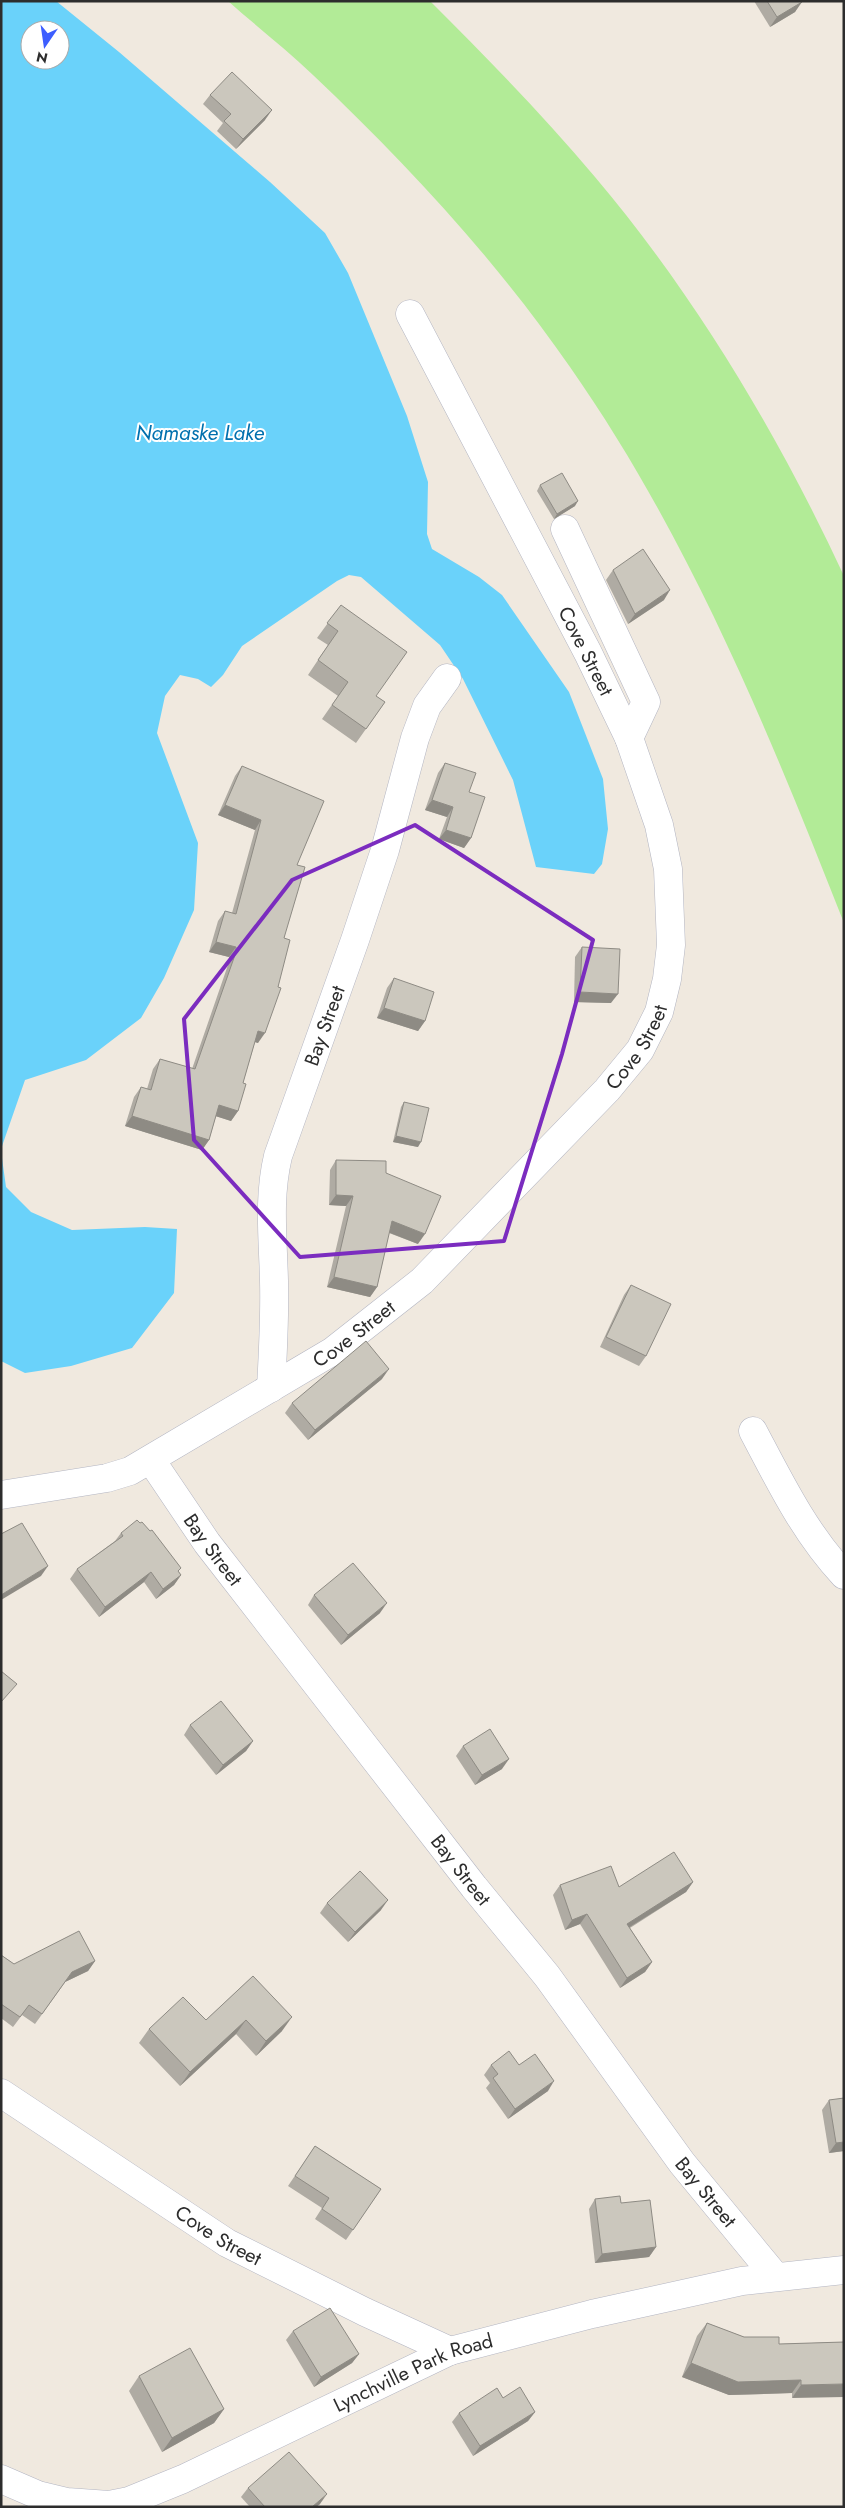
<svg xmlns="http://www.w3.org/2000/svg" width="845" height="2508" font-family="Jost,sans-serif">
	<rect width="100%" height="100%" fill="#f0e9df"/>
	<!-- green -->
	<path fill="#b2eb97" d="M228 1H430C487 58 543 115 595 177 695 295 779 436 844 576V923C768 730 689 537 570 367 496 260 407 164 313 75 286 49 256 26 228 1Z"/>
	<!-- water -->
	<g fill="#6ad2fa" fill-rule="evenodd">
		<path d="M1 1H56L119 52 270 182 325 233 348 273 407 416 428 482 427 534 432 549 479 577 502 595 569 692 603 779 608 829 602 864 594 874 536 867 513 780 463 679 440 645 361 577 349 575 337 581 242 646 223 675 211 687 198 679 180 675 165 696 157 733 198 843 194 910 164 978 141 1018 86 1060 25 1080 1 1149ZM30 30H60V60H30Z"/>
		<polygon points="1,1151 6,1187 31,1212 72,1230 145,1227 177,1229 174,1293 132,1348 71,1366 25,1373 1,1361"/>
	</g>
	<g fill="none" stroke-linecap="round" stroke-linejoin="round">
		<defs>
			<g id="minor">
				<polyline points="565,529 646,702 629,738"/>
				<path id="s1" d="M271 1388C273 1352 275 1317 274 1281 273 1238 268 1198 278 1156L355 940 385 850 415 738 427 706 447 678"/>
				<path d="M753 1431C780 1482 804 1532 844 1575"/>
				<path id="s2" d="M151 1460 207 1543 474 1887 547 1976 682 2163 775 2276"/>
				<path id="s3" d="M1 1495 107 1478 130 1471 333 1351 422 1281 607 1090 640 1050 659 1012 667 979 671 945 668 869 659 825 629 738 588 653 410 314"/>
				<path id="s4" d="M1 2093 227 2243 365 2312 450 2351"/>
				<path id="s5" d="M1 2479 38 2495 67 2502 109 2505 129 2501 183 2479 450 2351 592 2314 742 2281 844 2270"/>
			</g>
		</defs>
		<!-- minor casing -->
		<use href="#minor" stroke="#b3b5c2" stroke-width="29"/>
		<!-- minor -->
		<use href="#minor" stroke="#fff" stroke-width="28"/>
	</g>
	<!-- wall -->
	<g fill="#afaba3">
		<polygon points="754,1 801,1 795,12 770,27"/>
		<polygon points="210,95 265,120 236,149 217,131 223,123 203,104"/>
		<polygon points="540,485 575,506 554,519 537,491"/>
		<polygon points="613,570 664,600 628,624 606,580"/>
		<polygon points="341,605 376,696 385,702 356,743 322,719 338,696 308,675 328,645 317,638"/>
		<polygon points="445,763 469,792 471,838 464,848 439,839 447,817 425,810 438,773"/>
		<polygon points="242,766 297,865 284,938 258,1043 255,1042 243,1083 238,1111 231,1121 216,1116 209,1140 202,1150 125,1126 134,1097 141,1087 147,1089 153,1069 160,1059 192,1069 229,962 229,957 209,952 218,921 225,911 232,913 255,830 218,815 235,776"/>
		<polygon points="582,947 611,1003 574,1002 575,957"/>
		<polygon points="394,978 425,1021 418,1031 377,1018 387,988"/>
		<polygon points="404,1102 418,1147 393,1142 401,1107"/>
		<polygon points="336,1160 386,1173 418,1244 389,1233 377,1287 370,1297 327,1287 346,1206 329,1205 330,1170"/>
		<polygon points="631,1285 646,1356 639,1366 600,1347 624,1295"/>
		<polygon points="382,1379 308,1440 285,1413 292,1403"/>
		<polygon points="121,1533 179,1572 181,1575 174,1585 156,1599 144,1582 99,1617 70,1579 77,1569 115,1541"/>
		<polygon points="314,1595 380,1613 341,1645 308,1605"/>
		<polygon points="190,1725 253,1741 246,1751 216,1775 184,1735"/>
		<polygon points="463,1746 502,1769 475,1785 456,1756"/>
		<polygon points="693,1882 686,1892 630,1928 652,1962 645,1972 620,1988 580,1924 565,1930 553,1895 560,1885 619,1887"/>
		<polygon points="327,1903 381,1910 348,1942 320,1913"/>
		<polygon points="1,1955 14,1964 95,1961 88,1971 65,1982 35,2024 22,2015 13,2027 1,2018"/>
		<polygon points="253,1976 282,2031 256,2056 236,2034 180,2086 139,2043 149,2029 206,2020"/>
		<polygon points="491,2065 519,2065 548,2091 508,2119 486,2088 490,2083 484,2075"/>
		<polygon points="829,2100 844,2151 829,2153 822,2110"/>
		<polygon points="315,2146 381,2189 346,2240 315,2219 322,2208 288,2186"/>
		<polygon points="595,2199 656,2247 649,2257 595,2263 589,2209"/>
		<polygon points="707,2323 744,2337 779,2344 844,2342 792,2398 792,2393 729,2395 682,2377 697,2336"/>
		<polygon points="293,2331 359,2354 352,2363 314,2387 286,2340"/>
		<polygon points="139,2376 224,2409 214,2423 162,2452 129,2391"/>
		<polygon points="503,2398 535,2412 528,2421 473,2456 452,2422 459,2413"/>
		<polygon points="248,2488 320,2504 316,2507 250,2507 241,2497"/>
	</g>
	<!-- shaded-wall -->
	<g fill="#8e8b84">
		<polygon points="802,2 795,12 770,27 777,17"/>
		<polygon points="272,110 265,120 236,149 243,139"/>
		<polygon points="578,501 575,506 554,519 557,514"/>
		<polygon points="670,590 664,600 628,624 635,614"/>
		<polygon points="432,800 453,807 447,817 425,810"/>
		<polygon points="225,805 261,820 255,830 218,815"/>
		<polygon points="446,830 471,838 464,848 439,839"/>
		<polygon points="216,942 236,947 229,957 209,952"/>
		<polygon points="580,992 618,994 611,1003 574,1002"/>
		<polygon points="384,1008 425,1021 418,1031 377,1018"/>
		<polygon points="258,1031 265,1033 258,1043 251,1041"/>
		<polygon points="219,1105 238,1111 231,1121 212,1115"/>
		<polygon points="132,1116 209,1140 202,1150 125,1126"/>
		<polygon points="396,1136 421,1142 418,1147 393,1142"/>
		<polygon points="336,1195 353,1196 346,1206 329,1205"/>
		<polygon points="392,1221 425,1234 418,1244 385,1231"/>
		<polygon points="334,1277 377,1287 370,1297 327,1287"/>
		<polygon points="389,1369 382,1379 308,1440 315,1430"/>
		<polygon points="48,1566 41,1576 1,1600 1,1595"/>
		<polygon points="151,1572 144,1582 99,1617 105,1607"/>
		<polygon points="181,1575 174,1585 156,1599 163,1589"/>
		<polygon points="387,1603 380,1613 341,1645 348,1635"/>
		<polygon points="253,1741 246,1751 216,1775 223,1765"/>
		<polygon points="509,1759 502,1769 475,1785 482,1775"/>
		<polygon points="693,1882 686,1892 620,1933 627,1924"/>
		<polygon points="388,1900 381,1910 348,1942 355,1932"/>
		<polygon points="587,1914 580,1924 565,1930 572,1920"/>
		<polygon points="95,1961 88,1971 65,1982 35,2024 72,1972"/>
		<polygon points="652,1962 645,1972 620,1988 627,1978"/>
		<polygon points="292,2017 282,2031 256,2056 266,2041"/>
		<polygon points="246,2020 236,2034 180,2086 190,2072"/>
		<polygon points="554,2081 548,2091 508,2119 515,2109"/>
		<polygon points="844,2142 844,2151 829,2153 836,2143"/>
		<polygon points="656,2247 649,2257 595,2263 602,2254"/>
		<polygon points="359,2354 352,2363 314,2387 321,2377"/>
		<polygon points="691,2363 801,2380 792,2393 729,2395 682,2377"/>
		<polygon points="844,2384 844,2397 792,2398 801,2385"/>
		<polygon points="224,2409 214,2423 162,2452 172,2438"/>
		<polygon points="535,2412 528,2421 473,2456 480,2446"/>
		<polygon points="327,2494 320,2504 316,2507 312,2507"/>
	</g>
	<!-- building -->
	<g fill="#cbc7bd" stroke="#8e8b84">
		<polygon points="767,1 801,1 802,2 777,17"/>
		<polygon points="232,72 272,110 243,139 224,121 231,114 210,95"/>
		<polygon points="562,473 578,501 557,514 540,485"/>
		<polygon points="643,549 670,590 635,614 613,570"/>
		<polygon points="341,605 407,652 376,696 385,702 366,729 332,705 348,682 318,660 338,631 327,623"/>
		<polygon points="445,763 476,773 469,792 485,797 471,838 446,830 453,807 432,800"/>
		<polygon points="242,766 324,801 297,865 305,867 284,938 290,940 278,987 281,988 265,1033 258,1031 243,1083 246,1084 238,1111 219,1105 209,1140 132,1116 141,1087 151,1090 160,1059 195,1069 236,952 236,947 216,942 225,911 236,914 261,820 225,805"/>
		<polygon points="582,947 620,949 618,994 580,992"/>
		<polygon points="394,978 434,992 425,1021 384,1008"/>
		<polygon points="404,1102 429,1108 421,1142 396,1136"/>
		<polygon points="336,1160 386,1161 386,1173 441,1196 425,1234 392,1221 377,1287 334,1277 353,1196 336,1195"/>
		<polygon points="631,1285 671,1304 646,1356 606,1337"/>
		<polygon points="366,1341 389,1369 315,1430 292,1403"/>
		<polygon points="137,1520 140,1523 142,1522 150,1531 152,1530 181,1568 178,1571 181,1575 163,1589 151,1572 105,1607 77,1569 123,1536 121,1533"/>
		<polygon points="22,1523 48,1566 1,1595 1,1534"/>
		<polygon points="353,1563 387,1603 348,1635 314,1595"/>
		<polygon points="1,1671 17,1684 1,1702"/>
		<polygon points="221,1701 253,1741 223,1765 190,1725"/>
		<polygon points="490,1729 509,1759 482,1775 463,1746"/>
		<polygon points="674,1852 693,1882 627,1924 652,1962 627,1978 587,1914 572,1920 560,1885 611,1866 619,1887"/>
		<polygon points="360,1871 388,1900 355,1932 327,1903"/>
		<polygon points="79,1931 95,1961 72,1972 42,2014 29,2005 20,2017 1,2004 1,1955 14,1964"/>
		<polygon points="253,1976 292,2017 266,2041 246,2020 190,2072 149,2029 183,1997 206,2020"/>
		<polygon points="509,2051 519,2065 535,2054 554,2081 515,2109 493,2078 498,2074 491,2065"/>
		<polygon points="844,2098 844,2142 836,2143 829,2100"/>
		<polygon points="315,2146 381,2189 353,2230 322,2209 329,2198 295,2176"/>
		<polygon points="620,2196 621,2203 650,2200 656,2247 602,2254 595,2199"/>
		<polygon points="330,2308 359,2354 321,2377 293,2331"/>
		<polygon points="707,2323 744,2337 779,2337 779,2344 844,2342 844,2384 801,2385 801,2380 738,2382 691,2363"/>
		<polygon points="190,2348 224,2409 172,2438 139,2376"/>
		<polygon points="520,2387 535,2412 480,2446 459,2413 497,2388 503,2398"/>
		<polygon points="289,2452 327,2494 312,2507 265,2507 248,2488"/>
	</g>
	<!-- marked area -->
	<path fill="none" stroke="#7b2cbf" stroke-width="4" stroke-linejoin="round" d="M415 825 593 940 562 1054 504 1241 300 1257 194 1140 184 1019 292 880Z"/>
	<g text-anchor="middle" stroke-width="4" stroke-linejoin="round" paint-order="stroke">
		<!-- street labels -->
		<g font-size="20" fill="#2d2d2d" stroke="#fff">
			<text transform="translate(586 651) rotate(63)" y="7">Cove Street</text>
			<text dy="7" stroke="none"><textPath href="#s1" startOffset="371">Bay Street</textPath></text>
			<text dy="7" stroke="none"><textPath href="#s3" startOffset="799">Cove Street</textPath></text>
			<text dy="7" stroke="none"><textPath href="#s3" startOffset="394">Cove Street</textPath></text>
			<text dy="7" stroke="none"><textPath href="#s2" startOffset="109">Bay Street</textPath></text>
			<text dy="7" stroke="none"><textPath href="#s2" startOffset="514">Bay Street</textPath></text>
			<text dy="7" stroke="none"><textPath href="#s2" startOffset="919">Bay Street</textPath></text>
			<text dy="7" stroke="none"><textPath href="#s4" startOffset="260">Cove Street</textPath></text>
			<text dy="7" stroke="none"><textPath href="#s5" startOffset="445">Lynchville Park Road</textPath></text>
		</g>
		<!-- water labels -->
		<g font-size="21" font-style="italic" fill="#0170ae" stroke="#fff">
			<text x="200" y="440">Namaske Lake</text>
		</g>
	</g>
	<!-- border -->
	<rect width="845" height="2508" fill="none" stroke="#2d2d2d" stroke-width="5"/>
	<!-- north arrow -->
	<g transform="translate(45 45) rotate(193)"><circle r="24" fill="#ffffff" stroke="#ababab"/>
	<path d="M0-4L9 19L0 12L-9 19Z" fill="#3d5eff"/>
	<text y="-8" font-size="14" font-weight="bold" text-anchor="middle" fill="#2d2d2d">N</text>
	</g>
</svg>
